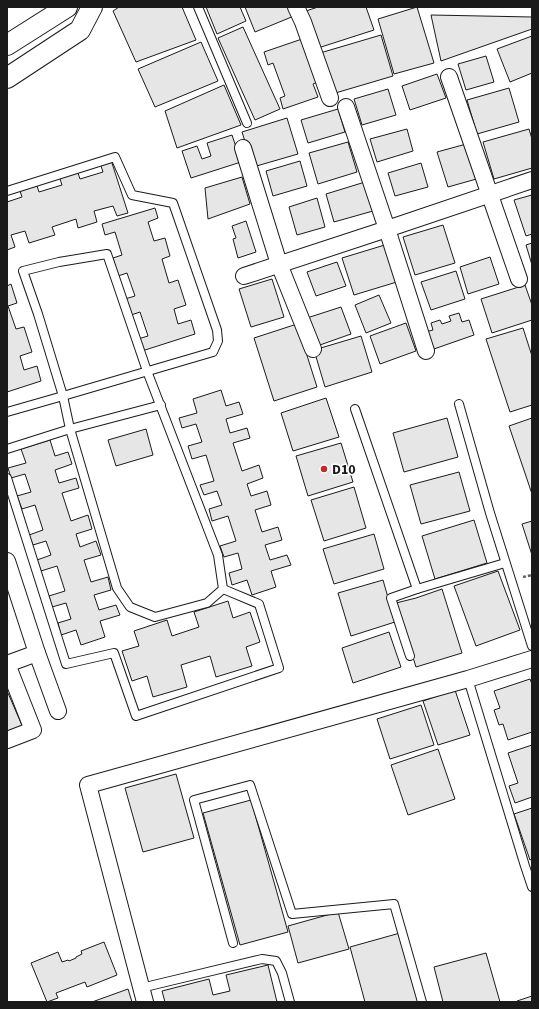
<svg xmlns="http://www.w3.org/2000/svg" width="539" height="1009" font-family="'Source Sans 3',sans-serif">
	<rect width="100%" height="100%" fill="#fff"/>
	<!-- building -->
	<g fill="#e6e6e6" stroke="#1a1a1a">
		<polygon points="119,7 182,7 196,40 136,62 113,11"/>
		<polygon points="206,7 240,7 246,21 217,34"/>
		<polygon points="245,7 290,7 294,16 255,32"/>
		<polygon points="318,7 366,7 374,30 318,48 306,11"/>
		<polygon points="417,7 434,63 394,74 378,19"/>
		<polygon points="431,15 532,17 532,29 441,61"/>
		<polygon points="243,27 280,109 255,120 218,38"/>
		<polygon points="381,35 393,76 332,94 320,53"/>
		<polygon points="532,36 532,73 510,82 497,49"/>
		<polygon points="305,38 320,81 313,84 318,97 283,109 280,98 285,96 273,63 268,65 264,52"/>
		<polygon points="201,42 218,81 155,107 138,69"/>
		<polygon points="486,56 494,82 466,90 458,64"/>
		<polygon points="437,74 446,98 410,110 402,86"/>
		<polygon points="224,85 241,125 177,148 165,111"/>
		<polygon points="509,88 519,122 477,134 467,100"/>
		<polygon points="388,89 396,115 362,125 354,99"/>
		<polygon points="338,109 345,132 308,143 301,120"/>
		<polygon points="287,118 298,154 253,167 242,132"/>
		<polygon points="407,129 413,151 377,162 370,139"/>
		<polygon points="529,129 532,139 532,168 494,179 483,142"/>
		<polygon points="232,135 241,162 191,178 182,151 197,146 202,159 211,156 207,143"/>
		<polygon points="348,142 357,172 318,184 309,153"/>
		<polygon points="470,143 480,178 448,187 437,152"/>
		<polygon points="111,160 128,213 117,216 113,206 94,211 97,222 78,228 76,219 52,227 55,235 29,243 25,231 11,235 15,247 7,250 7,202 22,197 19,188 36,183 39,192 62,185 59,176 77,170 80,179 103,172 100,163"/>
		<polygon points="300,161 307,186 273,196 266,171"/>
		<polygon points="421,163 428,187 395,196 388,173"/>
		<polygon points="242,177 250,204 208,219 205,188"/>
		<polygon points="365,182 373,211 334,222 326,194"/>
		<polygon points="532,195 532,234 526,236 514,200"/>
		<polygon points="317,198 325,227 297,235 289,207"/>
		<polygon points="155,208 158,218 148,222 154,241 165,238 170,256 162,259 169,283 178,280 186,305 174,309 178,324 191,320 195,334 142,351 138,339 148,336 140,312 131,315 125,299 135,296 127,273 118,276 113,258 122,255 115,232 105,235 102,224"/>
		<polygon points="246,221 256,252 238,258 233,239 236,238 232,226"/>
		<polygon points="443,225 455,263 415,275 403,237"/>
		<polygon points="532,243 532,265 526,245"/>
		<polygon points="388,244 400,281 354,295 342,258"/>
		<polygon points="490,257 499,284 468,294 460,267"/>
		<polygon points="337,262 346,286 316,296 307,272"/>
		<polygon points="456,271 465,299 431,310 421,282"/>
		<polygon points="272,279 284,317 251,327 239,289"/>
		<polygon points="11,284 17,303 8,306 16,329 24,327 32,352 20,356 24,370 37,366 41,381 7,392 7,286"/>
		<polygon points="525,285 532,305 532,320 492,333 481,299"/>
		<polygon points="379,295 391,323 366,333 355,305"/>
		<polygon points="341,307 351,334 317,346 307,318"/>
		<polygon points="459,313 462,322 469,320 474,335 431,350 425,332 433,330 431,323 440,320 442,324 451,321 449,316"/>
		<polygon points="406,323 416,351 380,364 370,336"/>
		<polygon points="297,324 317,387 274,401 254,338"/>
		<polygon points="523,328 532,356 532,405 510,412 486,339"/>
		<polygon points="361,336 372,372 325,387 314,350"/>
		<polygon points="221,390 226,406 239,402 243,414 226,419 230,433 247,428 250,438 233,443 242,471 259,465 263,478 247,484 251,496 267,491 271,505 255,510 262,532 278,527 282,540 265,545 270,560 287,555 291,565 271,571 276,587 252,595 247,580 232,585 229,573 242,569 238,553 224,557 220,546 236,541 228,516 212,521 209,509 222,505 217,491 204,495 200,485 214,481 206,455 192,459 188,446 202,442 196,424 182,428 179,418 197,413 193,399"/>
		<polygon points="326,398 339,437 293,451 281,413"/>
		<polygon points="447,418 458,457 404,472 393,433"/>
		<polygon points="532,418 532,494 509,426"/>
		<polygon points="146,429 153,455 116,466 108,440"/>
		<polygon points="50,440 55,456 68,452 72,464 55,470 59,483 76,478 79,488 62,493 71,521 88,515 92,529 76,534 80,547 96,541 101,555 84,560 91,582 108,577 111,590 94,595 99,610 116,605 120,615 100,621 105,637 81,645 76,630 61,635 58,623 71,619 66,603 52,607 49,596 65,591 57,566 41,571 37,560 51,555 46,541 33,545 29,535 43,530 35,505 22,509 17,496 31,492 25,474 11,478 8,468 26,463 21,449"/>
		<polygon points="341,443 353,482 308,496 296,456"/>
		<polygon points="459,472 470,511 421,524 410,485"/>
		<polygon points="354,487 366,528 324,541 311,500"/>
		<polygon points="474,520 487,563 435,579 422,536"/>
		<polygon points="532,521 532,555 522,524"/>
		<polygon points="374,534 384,569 334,584 323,549"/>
		<polygon points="498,571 520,630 476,646 454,586"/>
		<polygon points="383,580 395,622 351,636 338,593"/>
		<polygon points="442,589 462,653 416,667 396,603 416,598"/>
		<polygon points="228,601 233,618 250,612 260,642 246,647 252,666 216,677 210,656 181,665 187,687 153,697 147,676 132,681 122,651 139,646 134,631 167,620 172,636 199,627 194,612"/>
		<polygon points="389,632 401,667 353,683 342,648"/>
		<polygon points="530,679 532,684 532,732 508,740 503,724 499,725 494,710 500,708 494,691"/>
		<polygon points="455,690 470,735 438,745 423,701"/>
		<polygon points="8,693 24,730 7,737 7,694"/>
		<polygon points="421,705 434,745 390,759 377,719"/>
		<polygon points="532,745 532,797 515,803 509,786 518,783 508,753"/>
		<polygon points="438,749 455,799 408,815 391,765"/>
		<polygon points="176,774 194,838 143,852 125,788"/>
		<polygon points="251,800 288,932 240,945 203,813"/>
		<polygon points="532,808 532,859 530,860 514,814"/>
		<polygon points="338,912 349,949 298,963 288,926"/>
		<polygon points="400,933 419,1002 365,1002 350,947"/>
		<polygon points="104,942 117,975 87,987 85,982 56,993 58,998 47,1002 31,963 58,952 62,962 68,960 69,961 76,958 76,957 82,954 81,951"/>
		<polygon points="486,953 500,1002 443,1002 434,967"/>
		<polygon points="268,965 277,1002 165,1002 162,991 209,979 213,995 230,991 226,975"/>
		<polygon points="128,989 132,1002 92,1002"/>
		<polygon points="532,996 532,1002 517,1002 517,1001"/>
	</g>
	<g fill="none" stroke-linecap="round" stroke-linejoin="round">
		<defs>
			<g id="service">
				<polyline points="198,7 247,123"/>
				<polyline points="7,191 115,157 132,195 173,203 217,330 218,341 213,352 63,396 7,412"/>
				<polygon points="107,254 147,371 218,555 223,589 207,603 155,617 130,607 117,588 70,429 63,396 38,314 23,271 59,262"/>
				<polyline points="459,404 490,513 532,646"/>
				<polyline points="355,409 417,589 391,598 410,656"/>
				<polyline points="7,449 70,429 161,405"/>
				<polyline points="7,478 66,664 114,653 136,716 279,668 259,604 223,589"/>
				<polyline points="417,589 505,563"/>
				<polyline points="468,679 525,866 532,887"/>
				<polyline points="233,943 194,800 250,785 292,914 394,904 422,1002"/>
				<polyline points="141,988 262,959 276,961 282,973 290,1002"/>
			</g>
			<g id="minor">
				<polyline points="296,7 303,22 330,98"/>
				<polyline points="449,77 519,279"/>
				<polyline points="346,107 387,229 426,351"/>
				<polyline points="243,148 279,264 313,349"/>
				<polyline points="244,276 387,229 532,180"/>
				<polyline points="7,561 37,653 58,711"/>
				<polyline points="7,664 33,730 7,740"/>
				<polyline points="7,664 37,653"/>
				<polyline points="145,1002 88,785 468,679 532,659"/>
			</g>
			<g id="tertiary">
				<polyline points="7,45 67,7"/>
				<polyline points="7,78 80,30 92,7"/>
			</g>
		</defs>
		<!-- service casing -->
		<use href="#service" stroke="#1a1a1a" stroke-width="10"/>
		<!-- minor casing -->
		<use href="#minor" stroke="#1a1a1a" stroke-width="18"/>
		<!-- tertiary casing -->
		<use href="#tertiary" stroke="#1a1a1a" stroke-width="22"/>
		<!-- path -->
		<polyline stroke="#5f5f5f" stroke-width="2.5" stroke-dasharray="3 2" stroke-linecap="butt" points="523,577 532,575"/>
		<!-- service -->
		<use href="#service" stroke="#fff" stroke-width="8"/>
		<!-- minor -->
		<use href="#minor" stroke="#fff" stroke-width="16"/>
		<!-- tertiary -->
		<use href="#tertiary" stroke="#fff" stroke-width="20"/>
	</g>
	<!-- markers -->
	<circle fill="#c62828" stroke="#fff" stroke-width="1.5" cx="324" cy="469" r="4"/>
	<g text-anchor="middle" stroke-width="3" stroke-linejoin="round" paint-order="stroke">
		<!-- poi labels -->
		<g font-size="14" font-weight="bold" fill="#1a1a1a" stroke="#fff" text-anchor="start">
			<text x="332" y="474">D10</text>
		</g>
	</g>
	<!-- border -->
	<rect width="539" height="1009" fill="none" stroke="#1a1a1a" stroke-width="16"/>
</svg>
